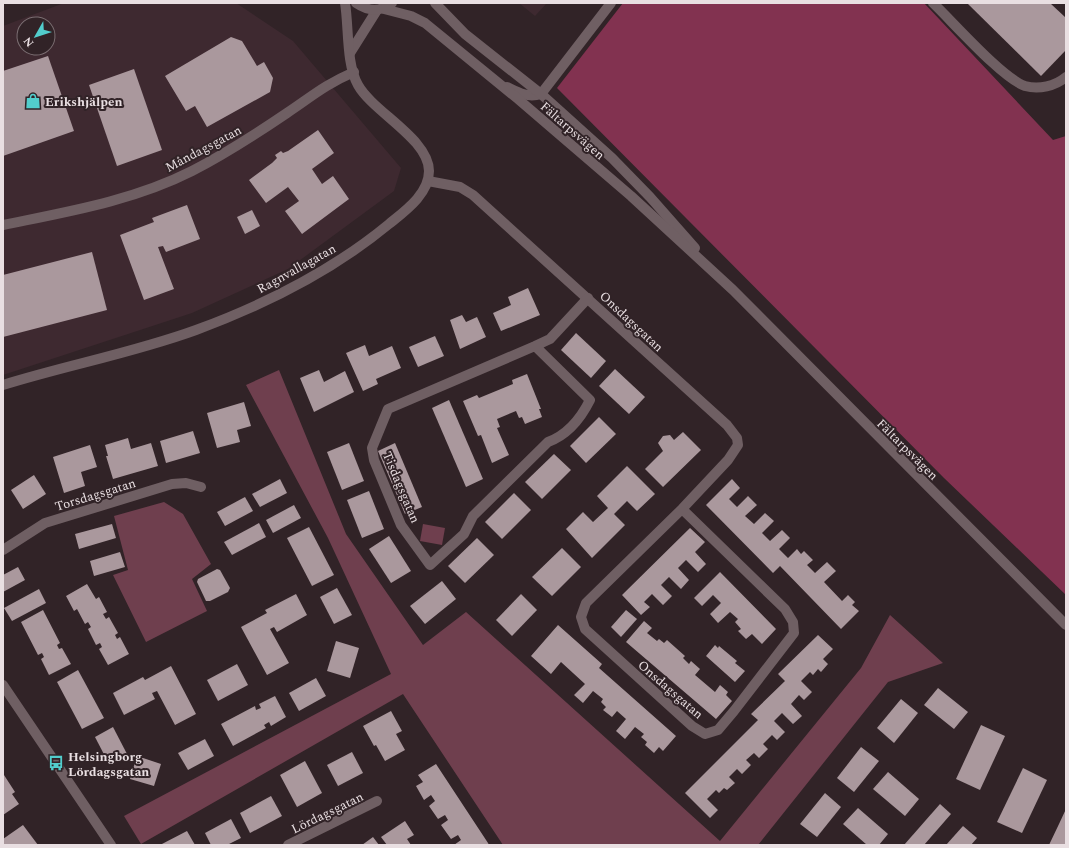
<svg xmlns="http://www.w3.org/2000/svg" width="1069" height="848" font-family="Spectral,serif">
	<rect width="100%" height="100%" fill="#312327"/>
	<!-- built -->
	<g fill="#3e2930" fill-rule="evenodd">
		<path d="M64 3H236L293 41 401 168 394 191 288 269 192 313 3 375V26ZM24 24H48V48H24Z"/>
		<polygon points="519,3 547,3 535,16"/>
	</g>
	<!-- green -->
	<g fill="#6f3f4e">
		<polygon points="279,370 346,534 423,645 466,612 720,841 861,668 890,615 943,663 888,682 758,845 503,845 403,694 141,844 124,816 391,674 328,538 246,385"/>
		<polygon points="164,502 183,514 211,564 192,579 207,611 146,642 113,575 128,570 114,516"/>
		<polygon points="423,524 445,528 442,545 420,541"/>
	</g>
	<!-- forest -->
	<polygon fill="#823250" points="623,3 924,3 1053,140 1066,136 1066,595 944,478 557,88"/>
	<!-- building -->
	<g fill="#aa989d">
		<polygon points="967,3 1050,3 1066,18 1066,50 1041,76"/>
		<polygon points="231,37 242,41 257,66 264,62 273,78 270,92 207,127 195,106 186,111 165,76"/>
		<polygon points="48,56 74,131 3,156 3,71"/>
		<polygon points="134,69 162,150 117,166 89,85"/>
		<polygon points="318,130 334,153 312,169 322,184 333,176 349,199 302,234 285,211 299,201 288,187 266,203 249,180 272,163 277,158 275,155 281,151 283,153 288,151"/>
		<polygon points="187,205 200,239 166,252 163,246 158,247 174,289 144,300 120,235 154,222 152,218"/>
		<polygon points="252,210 260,226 245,234 237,217"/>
		<polygon points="92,252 107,310 3,337 3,275"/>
		<polygon points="528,288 540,315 501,331 493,313 511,305 508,297"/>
		<polygon points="462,315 466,322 477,317 486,337 460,349 450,320"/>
		<polygon points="576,333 606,361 591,378 561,350"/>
		<polygon points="435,336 444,356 418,367 409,347"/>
		<polygon points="365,345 369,356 392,346 401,368 376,379 378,384 363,391 346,353"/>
		<polygon points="615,369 645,397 629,414 599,386"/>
		<polygon points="319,370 324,382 345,371 354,392 314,412 300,378"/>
		<polygon points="527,374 541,409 539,409 542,417 525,424 522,417 519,418 516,411 497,419 500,427 497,428 509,455 492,463 481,435 478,436 463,401 477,395 479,398 513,384 512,380"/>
		<polygon points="449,400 483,479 466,487 432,408"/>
		<polygon points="244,402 251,426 237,430 240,442 217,448 207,413"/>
		<polygon points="599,417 616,434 586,463 570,446"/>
		<polygon points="193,431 200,453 166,463 160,441"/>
		<polygon points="683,432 701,450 663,487 645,469 663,451 658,443 663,436 670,435 674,440"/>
		<polygon points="128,438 131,449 151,443 158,466 113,479 106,456 108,456 105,445"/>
		<polygon points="349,443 364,481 342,490 327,452"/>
		<polygon points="395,443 422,507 405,514 378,451"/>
		<polygon points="90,445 97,467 81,472 85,486 64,493 53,457"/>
		<polygon points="554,454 571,470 542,499 525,482"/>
		<polygon points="627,466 655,494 637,511 627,501 614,514 625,525 592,558 566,529 583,512 593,522 608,508 597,496"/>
		<polygon points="34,475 46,494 23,509 11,490"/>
		<polygon points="280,479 287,493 260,507 252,494"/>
		<polygon points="732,479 740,488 729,499 737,507 748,496 757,505 745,516 754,524 765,513 774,521 762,533 770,541 782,530 790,538 779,549 788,558 797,549 801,554 804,551 813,560 807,565 815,573 827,562 836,571 824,582 842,601 848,595 855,602 852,605 859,611 841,629 780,566 773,573 706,505"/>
		<polygon points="369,491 384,529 362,538 347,500"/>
		<polygon points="514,493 531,510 502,539 485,522"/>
		<polygon points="245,497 253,511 225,526 217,512"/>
		<polygon points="294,505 301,518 273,533 266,520"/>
		<polygon points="259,523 266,537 232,555 224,542"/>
		<polygon points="112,524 116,538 79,549 75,534"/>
		<polygon points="309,527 334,575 312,586 287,538"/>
		<polygon points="690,528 705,542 695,552 706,564 698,572 686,560 678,568 689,580 681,589 669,577 661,585 672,596 663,605 652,594 644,602 650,607 641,615 622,595"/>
		<polygon points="389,536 411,571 391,583 369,549"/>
		<polygon points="477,538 494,555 465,583 448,566"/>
		<polygon points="562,548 581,567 552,596 532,577"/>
		<polygon points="120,552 125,567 94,576 90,561"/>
		<polygon points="18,567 25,580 3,592 3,575"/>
		<polygon points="217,569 220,570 230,588 228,592 210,601 206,601 197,582 198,579"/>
		<polygon points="720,572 776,629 762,644 752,634 746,639 738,631 741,629 735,622 738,619 730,612 718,623 710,614 721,603 713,595 702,606 694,598"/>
		<polygon points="442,581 456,599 425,624 410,606"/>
		<polygon points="87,584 96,599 99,597 107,612 103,614 106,619 109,617 118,633 115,635 117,639 120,637 129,654 108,665 99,649 102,647 100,643 96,645 88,629 91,627 88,622 85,624 77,609 74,611 66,596"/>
		<polygon points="337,588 352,615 334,624 320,597"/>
		<polygon points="39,589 46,603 12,621 4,608"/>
		<polygon points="296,594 307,615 277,632 274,627 270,629 289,663 267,675 241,627 267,613 265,610"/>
		<polygon points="521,594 537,610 512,636 496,620"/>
		<polygon points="43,610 60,643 57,645 59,649 62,648 71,664 49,675 41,659 44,657 42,653 38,655 21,622"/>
		<polygon points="626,610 637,619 621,637 611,627"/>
		<polygon points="644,621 652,628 647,633 657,641 659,639 664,643 667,640 685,656 683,658 689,664 691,661 700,669 695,675 715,692 720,685 728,692 726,695 732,701 716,719 626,642"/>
		<polygon points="558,625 602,664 599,668 676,736 663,751 659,747 654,753 645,745 647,742 641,737 644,734 635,727 625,739 616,731 626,719 617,711 612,717 603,710 606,707 601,702 603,699 593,691 583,703 574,695 585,684 561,662 551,674 531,656"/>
		<polygon points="818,635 833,649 823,659 828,664 821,672 818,669 813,675 810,672 801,681 812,692 804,700 799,695 791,704 802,716 793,724 782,713 774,721 785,732 777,740 772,735 763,744 768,749 759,758 754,753 746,760 751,765 742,774 737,769 729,777 735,783 727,790 724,788 719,793 716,790 707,799 718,810 710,818 685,793 758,720 751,714 785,681 778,674"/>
		<polygon points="336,641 359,648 350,678 327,671"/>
		<polygon points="715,645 718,648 719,646 737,661 735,663 745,671 735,682 706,656"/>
		<polygon points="237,664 248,685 218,701 207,680"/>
		<polygon points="171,666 196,714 175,725 157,691 152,693 155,699 124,715 113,693 143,677 145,680"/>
		<polygon points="78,670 104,718 82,729 57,682"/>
		<polygon points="316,678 326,696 299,711 289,693"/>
		<polygon points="938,688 968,712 954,729 924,705"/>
		<polygon points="275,696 286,717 271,726 269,722 264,725 266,728 233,746 221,724 255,706 256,710 261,708 259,704"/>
		<polygon points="901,699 918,713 894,743 877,728"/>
		<polygon points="391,711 402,731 396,734 405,750 385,761 376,745 374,746 363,726"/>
		<polygon points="981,725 1005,736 980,790 956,779"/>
		<polygon points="113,727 127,754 109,764 95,737"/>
		<polygon points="205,739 214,756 188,770 178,753"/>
		<polygon points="861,747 879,761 854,792 837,778"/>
		<polygon points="352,752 363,773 338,786 327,765"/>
		<polygon points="137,756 161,764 154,786 130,779"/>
		<polygon points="305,761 322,793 297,807 280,775"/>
		<polygon points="436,764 488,843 489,845 454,845 461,840 458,835 451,839 441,825 448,820 445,815 438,819 429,806 435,801 431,795 424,800 416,786 423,782 418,775"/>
		<polygon points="1023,768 1047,780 1022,833 997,822"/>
		<polygon points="888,772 919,799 905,816 873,789"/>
		<polygon points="4,775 15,792 12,794 19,804 3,815"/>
		<polygon points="825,793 841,807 817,837 800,824"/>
		<polygon points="271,796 282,816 250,833 240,813"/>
		<polygon points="940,804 951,814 924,845 904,845"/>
		<polygon points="858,808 888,834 879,845 867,845 843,824"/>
		<polygon points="1066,809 1066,845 1049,845 1059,824"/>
		<polygon points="231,819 241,838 227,845 211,845 205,833"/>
		<polygon points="405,821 414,835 407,839 411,845 387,845 381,837"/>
		<polygon points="23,825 38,845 3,845 3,839"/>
		<polygon points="963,826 977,838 971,845 946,845"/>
		<polygon points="187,831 195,845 160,845"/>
		<polygon points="373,837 379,845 362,845"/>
	</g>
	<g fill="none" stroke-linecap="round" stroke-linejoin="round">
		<!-- minor -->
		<g stroke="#6f5f63" stroke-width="10">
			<path d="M933 3C953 22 1002 78 1025 86 1039 90 1055 86 1066 77"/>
			<polyline points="350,53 377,10"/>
			<path d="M507 87C519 93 528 98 541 94L611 3"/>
			<polyline points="428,181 460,187 473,195 727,425 737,438 738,445 728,460 682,509 586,603 581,617 585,629 692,726 705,734 718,730 734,711 794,633 793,622 785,609 682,509"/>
			<path d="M3 225C66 212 133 201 192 171 225 154 256 134 287 113 311 97 326 84 354 72"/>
			<path d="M535 346 590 400C581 418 567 435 548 442L473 516 464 534 430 565 401 525 374 460 372 448 388 409 535 346 550 339 588 298"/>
			<path d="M3 385C67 365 133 353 196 330 264 305 332 271 389 224 405 211 429 194 429 171 429 139 373 112 358 85 346 64 349 27 345 3"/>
			<polyline points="3,550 45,523 172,484 186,483 201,487"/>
			<polyline points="3,685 111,845"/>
			<polyline points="288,845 377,801"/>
		</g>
		<!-- secondary -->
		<g stroke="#6f5f63" stroke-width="10">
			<path d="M356 3C369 12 380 12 392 3"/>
			<polyline points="435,3 465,34 541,94 612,158 650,197 695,248"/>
			<polyline points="384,9 411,16 425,23 518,99 631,196 733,290 1066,625"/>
		</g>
	</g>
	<!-- icons -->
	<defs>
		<symbol id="shop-bare" viewBox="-9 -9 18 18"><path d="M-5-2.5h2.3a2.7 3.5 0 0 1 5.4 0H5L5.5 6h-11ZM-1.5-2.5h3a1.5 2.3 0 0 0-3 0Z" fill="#52cdcc" stroke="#312327" stroke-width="2.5" paint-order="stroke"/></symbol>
		<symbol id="bus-bare" viewBox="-9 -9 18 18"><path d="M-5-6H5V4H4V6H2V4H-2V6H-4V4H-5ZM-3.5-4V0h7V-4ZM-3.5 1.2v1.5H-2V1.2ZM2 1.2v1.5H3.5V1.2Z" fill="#52cdcc" stroke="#312327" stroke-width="2.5" paint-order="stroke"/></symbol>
	</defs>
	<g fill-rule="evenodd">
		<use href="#shop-bare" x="22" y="90" width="22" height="22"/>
		<use href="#bus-bare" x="45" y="752" width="22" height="22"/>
	</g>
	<g text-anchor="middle" stroke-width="4" stroke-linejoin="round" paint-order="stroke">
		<!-- poi labels -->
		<g font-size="13" font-weight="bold" fill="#e9dfe2" stroke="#312327" text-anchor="start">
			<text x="45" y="106">Erikshjälpen</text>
			<text x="68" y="761">Helsingborg<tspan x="68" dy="15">Lördagsgatan</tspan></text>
		</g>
		<!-- street labels -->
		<g font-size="13" fill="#e9dfe2" stroke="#312327">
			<text transform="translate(573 130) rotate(41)" y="5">Fältarpsvägen</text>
			<text transform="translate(203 148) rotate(-28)" y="5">Måndagsgatan</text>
			<text transform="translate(296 268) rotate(-29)" y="5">Ragnvallagatan</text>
			<text transform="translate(632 321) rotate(43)" y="5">Onsdagsgatan</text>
			<text transform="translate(908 449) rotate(45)" y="5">Fältarpsvägen</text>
			<text transform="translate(402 487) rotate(67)" y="5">Tisdagsgatan</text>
			<text transform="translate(95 494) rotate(-17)" y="5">Torsdagsgatan</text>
			<text transform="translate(671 689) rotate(41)" y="5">Onsdagsgatan</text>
			<text transform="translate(327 812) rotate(-26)" y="5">Lördagsgatan</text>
		</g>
	</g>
	<!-- border -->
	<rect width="1069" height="848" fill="none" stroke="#e9dfe2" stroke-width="8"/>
	<!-- north arrow -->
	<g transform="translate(36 36) rotate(231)"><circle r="19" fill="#312327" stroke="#7b6e72"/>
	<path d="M0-3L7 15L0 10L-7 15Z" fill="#52cdcc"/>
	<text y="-6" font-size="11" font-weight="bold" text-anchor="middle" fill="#e9dfe2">N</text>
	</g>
</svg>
